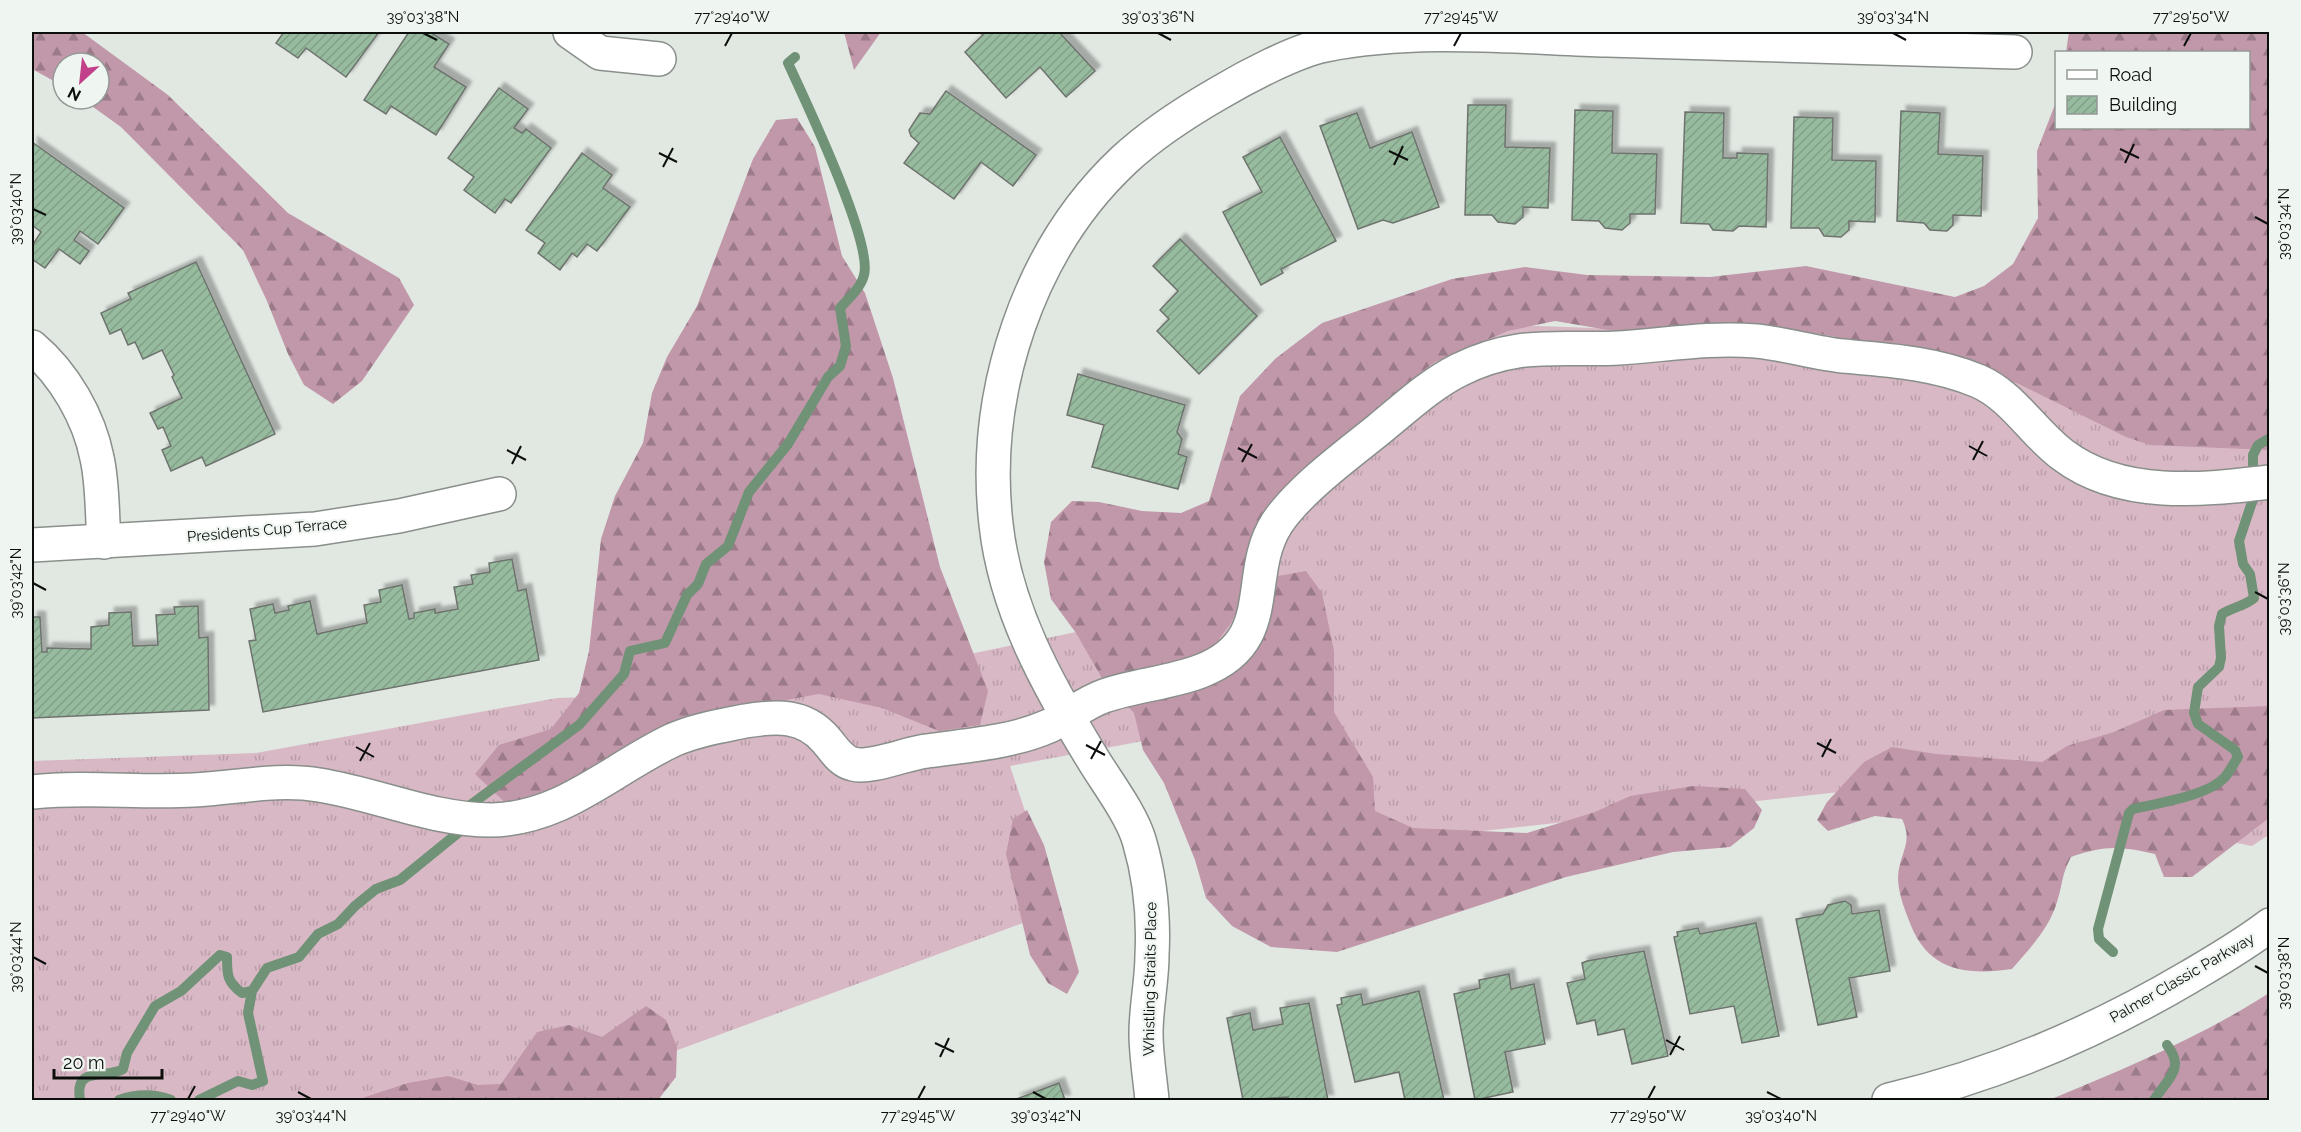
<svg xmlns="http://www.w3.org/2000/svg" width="2301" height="1132" font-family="Raleway,sans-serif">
	<defs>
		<pattern id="grass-tufts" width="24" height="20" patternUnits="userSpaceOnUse" patternTransform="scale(1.5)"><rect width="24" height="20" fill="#d9b8c6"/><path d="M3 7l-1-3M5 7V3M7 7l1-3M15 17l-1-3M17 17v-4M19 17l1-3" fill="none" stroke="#b99da9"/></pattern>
		<pattern id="forest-firs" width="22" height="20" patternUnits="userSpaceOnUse" patternTransform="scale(1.5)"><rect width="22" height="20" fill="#c197aa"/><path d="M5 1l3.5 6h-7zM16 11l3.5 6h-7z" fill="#9b7a89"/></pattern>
		<pattern id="building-hatch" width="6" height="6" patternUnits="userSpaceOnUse" patternTransform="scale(1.5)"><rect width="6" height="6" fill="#97bb9e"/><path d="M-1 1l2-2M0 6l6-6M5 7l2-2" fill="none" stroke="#81a087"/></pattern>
		<filter id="shadow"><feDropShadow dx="5.5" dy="-5.5" stdDeviation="1.5" flood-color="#0004"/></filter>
	</defs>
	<rect width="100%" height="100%" fill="#e1e8e2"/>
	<!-- grass -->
	<polygon fill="url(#grass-tufts)" points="1480,324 1994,342 2269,346 2270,834 2252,846 1931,782 1301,851 1175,735 1010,766 1058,910 542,1100 32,1100 32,761 256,753 557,698 792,691 1187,609 1321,443"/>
	<!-- forest -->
	<g fill="url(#forest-firs)">
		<polygon points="32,32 82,32 168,95 288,213 399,278 414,305 362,381 333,404 304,385 288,354 267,301 243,250 121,127 82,99 99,99 99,63 63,63 63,86 32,69"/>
		<polygon points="844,32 881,32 854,70"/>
		<polygon points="2069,32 2269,32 2269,450 2150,445 2126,437 2019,384 1937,355 1897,347 1758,324 1614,331 1555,321 1508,331 1435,362 1404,385 1367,421 1248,588 1231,623 1211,650 1221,681 1250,657 1278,576 1306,571 1322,593 1334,651 1334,712 1373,777 1375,811 1413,828 1527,833 1595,812 1630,796 1693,786 1745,789 1762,810 1754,828 1730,847 1673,852 1566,877 1337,952 1271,947 1232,926 1206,898 1195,860 1164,783 1143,750 1134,713 1103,680 1076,633 1051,599 1044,562 1051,522 1072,501 1099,502 1142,511 1181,513 1209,501 1240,396 1275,359 1322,323 1452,279 1525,267 1587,275 1710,277 1806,266 1955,297 1984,286 2013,264 2038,218 2037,151 2056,102 2056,128 2248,128 2248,52 2066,52"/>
		<polygon points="797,118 815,147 842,256 865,293 893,378 940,567 988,691 980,725 939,731 882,708 819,694 732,710 546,800 514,811 475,774 499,745 551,729 579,693 589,651 601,539 615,496 643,443 652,393 667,357 697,306 753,159 776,120"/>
		<path d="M2269 706V818L2192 877H2164L2155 854C2121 846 2104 845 2071 857 2061 876 2063 884 2057 902 2049 929 2029 949 2012 969 1962 976 1926 970 1908 918 1903 905 1898 891 1898 877 1899 853 1914 843 1902 819L1875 816 1828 831 1817 820 1827 802 1864 762 1892 747 1936 754 2042 762 2067 746 2114 732 2164 710Z"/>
		<polygon points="1027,810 1044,845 1079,972 1067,994 1048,983 1030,955 1006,854 1013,819"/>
		<path d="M2269 993 2270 1093 2266 1100H2049C2124 1069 2201 1037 2269 993Z"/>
		<polygon points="646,1006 666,1020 677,1047 676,1077 658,1100 356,1100 408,1083 448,1076 478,1085 501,1084 537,1032 569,1025 602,1037"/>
	</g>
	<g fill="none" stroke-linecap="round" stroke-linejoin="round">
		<!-- stream -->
		<g stroke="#709276" stroke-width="10">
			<path d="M2113 952 2099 939 2098 929 2129 813 2133 809C2158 803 2208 796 2225 777 2230 771 2234 763 2238 757L2235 750 2198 724 2194 713 2198 687 2219 667 2221 658 2219 626 2222 614C2233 607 2245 606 2254 598L2250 574 2243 564 2239 541 2253 499V455L2258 445 2270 438"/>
			<path d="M80 1100C74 1064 106 1080 123 1069L127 1053 155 1006 181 991 220 955 227 957C227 975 227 982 242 993L252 991 267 968 299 957 318 934 338 924 355 906 376 889 400 880 464 828 469 806 579 725 624 674 630 651 665 643 687 595 698 584 706 564 728 546 749 492 788 444 828 377 840 366 846 346 840 308C848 299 861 288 864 275 873 242 805 100 788 63L795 57"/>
			<path d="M119 1100C136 1094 155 1094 171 1100"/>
			<polyline points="199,1100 238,1081 252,1085 263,1081 248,1013 252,991"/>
			<path d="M2154 1100C2167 1079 2186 1069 2167 1045"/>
		</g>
	</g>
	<!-- building -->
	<g fill="url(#building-hatch)" stroke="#6e736e" stroke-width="1.5" filter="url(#shadow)">
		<polygon points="284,32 379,32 346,77 306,48 298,58 276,43"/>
		<polygon points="409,32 430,32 449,44 434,67 466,87 436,135 391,106 386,114 364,100"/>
		<polygon points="980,32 1059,32 1095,71 1066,97 1040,67 1006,98 965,52 983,35"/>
		<polygon points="499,88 528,109 514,128 522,133 526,129 551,148 511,203 505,199 495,213 464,190 474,177 448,158"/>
		<polygon points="946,91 1036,155 1013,186 981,162 954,199 904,163 919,143 911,136 909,130 920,113 930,114"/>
		<polygon points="1468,105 1506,105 1505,147 1550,148 1548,208 1523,207 1523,217 1515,224 1498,222 1492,215 1465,215"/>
		<polygon points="1575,110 1613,111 1612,153 1657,154 1655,214 1630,214 1630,223 1622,230 1605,228 1599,221 1572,220"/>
		<polygon points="1901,111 1940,113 1938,154 1983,156 1981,216 1953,215 1953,225 1947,231 1930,230 1924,223 1897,221"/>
		<polygon points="1685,112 1724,113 1723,158 1737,158 1737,153 1768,154 1766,227 1739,226 1733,231 1713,230 1709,224 1681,223"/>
		<polygon points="1357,113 1370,148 1412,132 1439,207 1393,223 1383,220 1358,229 1320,126"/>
		<polygon points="1794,117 1833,118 1832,160 1876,161 1875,222 1849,221 1849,230 1841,237 1824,236 1819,228 1791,228"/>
		<polygon points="1280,137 1336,241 1281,269 1283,273 1261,285 1223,212 1262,192 1243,157"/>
		<polygon points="32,142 124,208 98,244 80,231 74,240 89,251 80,264 59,249 45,268 32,259 32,246 41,232 32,225"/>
		<polygon points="582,153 612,175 603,188 630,207 597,251 587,244 577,257 572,253 560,270 538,253 545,243 526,230"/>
		<polygon points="1180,239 1257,316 1199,374 1157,331 1169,319 1160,310 1178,291 1153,266"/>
		<polygon points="196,262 275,434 206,466 202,457 171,471 162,450 171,446 163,427 158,429 150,413 182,398 172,377 174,375 162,350 143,359 135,342 128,345 121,329 110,334 101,313 131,299 128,293"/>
		<polygon points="1078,374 1185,405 1177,432 1182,439 1178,454 1187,457 1178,489 1092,467 1104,425 1067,415"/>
		<polygon points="512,559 518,591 526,589 539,660 263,712 249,641 256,640 250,609 273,604 275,613 289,610 288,606 310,601 317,634 367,623 364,605 381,602 379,590 402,585 409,619 414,618 414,613 435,609 435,613 458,609 454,587 473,584 471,575 490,572 489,563"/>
		<polygon points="198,606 199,638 208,637 209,710 32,718 32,617 40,617 42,652 47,652 47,648 91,649 91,627 109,625 109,613 131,612 133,646 158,645 156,615 175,614 174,607"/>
		<polygon points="1845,901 1851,905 1852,914 1879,910 1890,971 1849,978 1857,1017 1818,1025 1796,919 1823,914 1828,905"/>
		<polygon points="1756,923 1779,1036 1742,1043 1734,1006 1690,1014 1674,937 1678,936 1677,932 1698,928 1700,934"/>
		<polygon points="1644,951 1668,1056 1632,1064 1624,1029 1598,1035 1595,1020 1577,1024 1567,983 1585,979 1582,963 1587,961"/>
		<polygon points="1509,974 1511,989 1534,984 1545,1044 1505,1052 1513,1092 1475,1100 1454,994 1480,988 1479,980"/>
		<polygon points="1419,991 1444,1100 1405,1100 1399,1072 1355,1082 1337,1005 1342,1004 1341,998 1361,994 1363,1005"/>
		<polygon points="1309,1003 1328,1100 1289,1100 1288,1097 1243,1100 1227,1018 1250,1013 1253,1030 1283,1024 1280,1008"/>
		<polygon points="1059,1083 1065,1100 1014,1100"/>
	</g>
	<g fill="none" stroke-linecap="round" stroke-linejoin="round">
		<defs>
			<g id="minor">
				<polyline points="570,32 600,53 659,59"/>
				<path d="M32 347C64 374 89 417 97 458 103 485 102 515 104 542"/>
				<polyline points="32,545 315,529 399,516 499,494"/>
				<path d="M32 792C86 786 140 793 194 790 236 788 277 778 319 785 376 794 433 820 491 820 563 819 611 769 673 740 695 730 721 726 745 721 776 716 804 714 826 740 834 749 840 761 853 764 871 769 907 753 927 751 968 745 1010 743 1049 726 1068 717 1084 703 1104 696 1136 685 1170 683 1201 671 1279 641 1243 576 1277 523 1299 490 1347 455 1378 430 1404 409 1429 385 1459 370 1477 361 1498 354 1518 351 1551 346 1585 350 1619 348 1665 345 1710 337 1756 341 1786 344 1814 353 1843 356 1888 360 1935 363 1978 381 2013 396 2033 433 2063 455 2121 499 2202 490 2270 482"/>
				<path d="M1152 1100C1150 1078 1146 1055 1146 1033 1146 1007 1152 981 1152 955 1154 916 1150 877 1139 840 1131 813 1105 780 1091 756 1047 684 1005 608 996 524 981 394 1028 250 1124 160 1153 133 1186 112 1219 93 1246 77 1295 51 1325 45 1417 27 1514 37 1607 40 1743 44 1879 48 2015 52"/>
				<path d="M1889 1100C1996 1075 2094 1033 2189 977 2216 961 2244 945 2270 925"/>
			</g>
		</defs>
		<!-- minor casing -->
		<use href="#minor" stroke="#898f8a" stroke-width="36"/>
		<!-- minor -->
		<use href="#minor" stroke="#fff" stroke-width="33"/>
	</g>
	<!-- ticks -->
	<path fill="none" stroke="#0c0e0c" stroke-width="2" d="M423 33 437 40M1158 33 1171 40M1893 33 1906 40M725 46 732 33M1454 46 1461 33M2184 46 2191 33M2120 149 2139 158M1389 151 1408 160M659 153 677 162M2125 163 2134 144M1394 165 1403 146M663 167 673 148M33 209 46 215M2255 217 2268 224M1969 446 1987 456M1238 448 1257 458M507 450 526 460M1973 460 1983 441M1242 462 1252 444M512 464 521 446M33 583 46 590M2255 592 2268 599M1817 743 1836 753M1086 745 1105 755M356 747 374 757M1822 757 1831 739M1091 759 1101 741M360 761 370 743M33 957 46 964M2255 966 2268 973M1666 1040 1684 1050M935 1043 954 1052M1670 1055 1680 1036M940 1057 949 1038M298 1092 311 1099M1033 1092 1046 1099M1767 1092 1781 1099M188 1099 195 1086M918 1099 925 1086M1648 1099 1655 1086"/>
	<g text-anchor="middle" stroke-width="4.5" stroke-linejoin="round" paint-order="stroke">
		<!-- street labels -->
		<g font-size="15" fill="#0c0e0c" stroke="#eff5f0">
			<text transform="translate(267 530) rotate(-5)" y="5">Presidents Cup Terrace</text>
			<text transform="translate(2182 978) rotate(-30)" y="5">Palmer Classic Parkway</text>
			<text transform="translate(1150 979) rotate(-89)" y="5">Whistling Straits Place</text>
		</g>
	</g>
	<!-- border -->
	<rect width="2301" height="1132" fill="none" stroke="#eff5f0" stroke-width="66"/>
	<!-- legend -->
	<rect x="2055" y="51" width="195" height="78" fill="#eff5f0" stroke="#949995" stroke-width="1.5"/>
	<rect x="2067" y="70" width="30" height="9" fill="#ffffff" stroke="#949995" stroke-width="1.5"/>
	<text x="2109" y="81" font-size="18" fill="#0c0e0c">Road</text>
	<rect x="2067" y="96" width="30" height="18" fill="url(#building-hatch)" stroke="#949995" stroke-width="1.5"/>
	<text x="2109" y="111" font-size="18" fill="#0c0e0c">Building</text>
	<!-- north arrow -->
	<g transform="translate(81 81) rotate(207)"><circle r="28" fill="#eff5f0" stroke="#949995" stroke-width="1.5"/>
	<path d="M0-4.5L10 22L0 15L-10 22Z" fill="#c14089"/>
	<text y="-9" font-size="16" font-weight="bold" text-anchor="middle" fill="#0c0e0c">N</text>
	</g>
	<!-- scale -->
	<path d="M54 1069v9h108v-9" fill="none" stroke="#0c0e0c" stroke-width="3"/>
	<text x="63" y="1069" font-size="18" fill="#0c0e0c" stroke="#eff5f0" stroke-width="4.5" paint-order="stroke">20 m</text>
	<rect x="33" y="33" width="2235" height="1066" fill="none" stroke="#0c0e0c" stroke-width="2"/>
	<g font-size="15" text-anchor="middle" fill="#0c0e0c">
		<text x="423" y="22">39°03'38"N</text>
		<text x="732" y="22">77°29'40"W</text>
		<text x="1158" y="22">39°03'36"N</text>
		<text x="1461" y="22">77°29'45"W</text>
		<text x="1893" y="22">39°03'34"N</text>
		<text x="2191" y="22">77°29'50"W</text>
		<text transform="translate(16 209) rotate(-90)" y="5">39°03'40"N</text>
		<text transform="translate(2284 224) rotate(-90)" y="5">39°03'34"N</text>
		<text transform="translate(16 583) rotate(-90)" y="5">39°03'42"N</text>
		<text transform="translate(2284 599) rotate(-90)" y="5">39°03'36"N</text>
		<text transform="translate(16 957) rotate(-90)" y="5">39°03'44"N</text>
		<text transform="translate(2284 973) rotate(-90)" y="5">39°03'38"N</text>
		<text x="188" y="1121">77°29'40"W</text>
		<text x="311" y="1121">39°03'44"N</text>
		<text x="918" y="1121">77°29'45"W</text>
		<text x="1046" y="1121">39°03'42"N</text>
		<text x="1648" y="1121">77°29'50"W</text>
		<text x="1781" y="1121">39°03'40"N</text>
	</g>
</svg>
